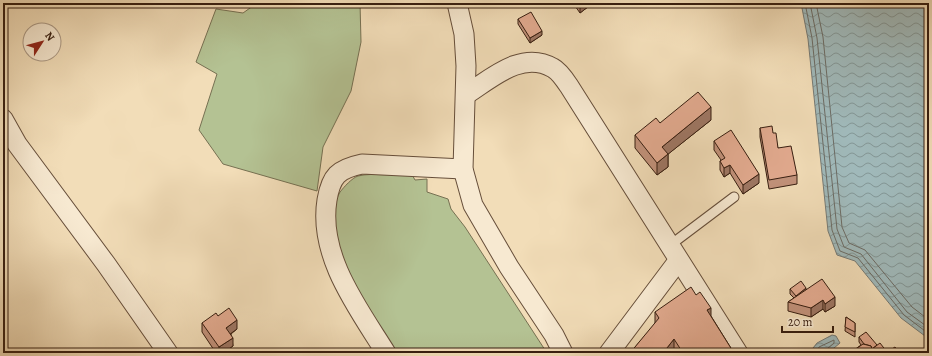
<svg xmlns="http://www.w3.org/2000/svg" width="932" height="356" font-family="Alegreya,serif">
	<defs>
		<pattern id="water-waves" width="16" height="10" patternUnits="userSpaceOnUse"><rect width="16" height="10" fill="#a0b9ba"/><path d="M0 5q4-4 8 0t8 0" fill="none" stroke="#839696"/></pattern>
	</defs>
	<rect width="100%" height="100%" fill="#f2ddb8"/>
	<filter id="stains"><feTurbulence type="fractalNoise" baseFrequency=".005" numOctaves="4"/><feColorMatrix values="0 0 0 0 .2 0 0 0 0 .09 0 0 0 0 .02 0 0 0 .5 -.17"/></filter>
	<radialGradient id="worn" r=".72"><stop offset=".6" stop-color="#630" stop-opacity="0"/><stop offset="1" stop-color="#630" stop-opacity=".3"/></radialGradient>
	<!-- grass -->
	<g fill="#b4c293" stroke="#767052">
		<polygon points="257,3 360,3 361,42 351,91 323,147 317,191 223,164 199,130 217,74 196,62 216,9 243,13"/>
		<path d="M410 171 415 180 427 179V192L448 199 451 209 465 227 547 353H393C371 318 335 262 331 221 330 211 336 200 340 192 344 187 352 178 358 176 374 172 390 178 410 171Z"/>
	</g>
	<!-- water -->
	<g fill="url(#water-waves)" stroke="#767b76">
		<polygon points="801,3 929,3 929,339 901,318 855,261 837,255 828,231 808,39"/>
		<polygon points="832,335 836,336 840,343 828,353 814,353 813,348 817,343"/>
	</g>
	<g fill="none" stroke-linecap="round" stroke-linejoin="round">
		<!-- shore -->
		<g stroke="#6c6c65" stroke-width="1">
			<polyline points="805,3 812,38 832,230 840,251 858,258 904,315 929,334"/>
			<polyline points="810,3 817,38 837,229 844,247 861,254 907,312 929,328"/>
			<polyline points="816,3 823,37 842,227 849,243 865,250 912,307 929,320"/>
			<polyline points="817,353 819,347 834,340 834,343 827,349 826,353"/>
		</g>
		<defs>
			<polyline id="service" points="669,246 734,197"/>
			<g id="minor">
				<polyline points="457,3 464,34 466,66 463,169 473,205 509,267 554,335 563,353"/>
				<path d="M467 94C492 78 522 50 553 68 559 71 565 80 569 86L738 353"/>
				<polyline points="3,119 17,144 106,264 168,353"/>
				<path d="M386 353C358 308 318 256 327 200 331 176 338 169 362 164L463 169"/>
				<polyline points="609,353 678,261"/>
			</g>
		</defs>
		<!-- service casing -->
		<use href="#service" stroke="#664e3a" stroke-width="11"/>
		<!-- minor casing -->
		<use href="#minor" stroke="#664e3a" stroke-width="21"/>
		<!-- service -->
		<use href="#service" stroke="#f7e9d1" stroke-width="9"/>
		<!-- minor -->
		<use href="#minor" stroke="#f7e9d1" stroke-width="19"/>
	</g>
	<!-- wall -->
	<g fill="#c2927b" stroke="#371e10">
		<polygon points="573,3 593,3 580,13"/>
		<polygon points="518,19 542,35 530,43 518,24"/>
		<polygon points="711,120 668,154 668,167 657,175 635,148 635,135 660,123"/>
		<polygon points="760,128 773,133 778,148 797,175 797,184 769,189 760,137"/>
		<polygon points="714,141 759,183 743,194 730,173 724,177 720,170 720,161 721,160 714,150"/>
		<polygon points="790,289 806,290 835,306 825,312 823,309 811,317 788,311 788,302 794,298 790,294"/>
		<polygon points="655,312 711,316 734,353 630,353 655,324"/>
		<polygon points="846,317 855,323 855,337 845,331"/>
		<polygon points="202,323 237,329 231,334 233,346 223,353 216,353 202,332"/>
		<polygon points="859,337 877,345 887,352 900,353 850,353 861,345 859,342"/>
	</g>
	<!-- shaded-wall -->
	<g fill="#9e7764" stroke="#371e10">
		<polygon points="587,3 593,3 580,13 580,8"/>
		<polygon points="542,31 542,35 530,43 530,38"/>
		<polygon points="711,107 711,120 662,159 662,147"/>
		<polygon points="668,154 668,167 657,175 657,163"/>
		<polygon points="730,165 730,173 724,177 724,168"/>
		<polygon points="759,174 759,183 743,194 743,185"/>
		<polygon points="806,288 806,293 796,301 796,296"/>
		<polygon points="835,297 835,306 825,312 825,304"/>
		<polygon points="823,300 823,309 811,317 811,308"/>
		<polygon points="711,308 711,323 707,310"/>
		<polygon points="237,320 237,329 226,337 226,328"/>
		<polygon points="233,338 233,346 223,353 219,353 219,347"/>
		<polygon points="674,339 674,353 663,353"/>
	</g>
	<!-- building -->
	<g fill="#e2aa8f" stroke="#371e10">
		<polygon points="576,3 587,3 580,8"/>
		<polygon points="531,12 542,31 530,38 518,19"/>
		<polygon points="698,92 711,107 662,147 668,154 657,163 635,135 656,118 660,123"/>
		<polygon points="772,126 773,133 776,133 778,148 791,146 797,175 769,180 760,128"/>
		<polygon points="731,130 759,174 743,185 730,165 724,168 720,161 725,158 714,141"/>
		<polygon points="822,279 835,297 825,304 823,300 811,308 788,302"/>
		<polygon points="801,281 806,288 796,296 790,289"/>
		<polygon points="691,287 696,295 700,292 711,308 707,310 734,353 683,353 674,339 663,353 630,353 659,318 655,312"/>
		<polygon points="229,308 237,320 226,328 233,338 219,347 202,323 216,313 218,316"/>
		<polygon points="846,317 855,323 855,332 845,327"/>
		<polygon points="866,332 877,345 872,349 871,346 864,344 859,337"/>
		<polygon points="880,343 887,352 895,347 900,353 850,353 863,344 871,346 872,349"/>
	</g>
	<!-- margin -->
	<rect width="932" height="356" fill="none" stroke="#f2ddb8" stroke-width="16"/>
	<rect x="4" y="4" width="924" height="348" fill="none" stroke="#371e10" stroke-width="2"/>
	<rect x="8" y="8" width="916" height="340" fill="none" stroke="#371e10"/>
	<!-- north arrow -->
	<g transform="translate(42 42) rotate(54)"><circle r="19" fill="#f7e9d1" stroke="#aa9884"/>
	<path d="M0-3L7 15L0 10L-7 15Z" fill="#8f2418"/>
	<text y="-6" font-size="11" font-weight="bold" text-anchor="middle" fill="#371e10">N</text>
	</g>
	<!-- scale -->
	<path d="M782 326v6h51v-6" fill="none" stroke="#371e10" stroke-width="2"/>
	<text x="788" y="326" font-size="12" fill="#371e10" stroke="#f7e9d1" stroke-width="3" paint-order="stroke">20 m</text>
	<rect width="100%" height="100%" filter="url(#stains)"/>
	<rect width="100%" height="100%" fill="url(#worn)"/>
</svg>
